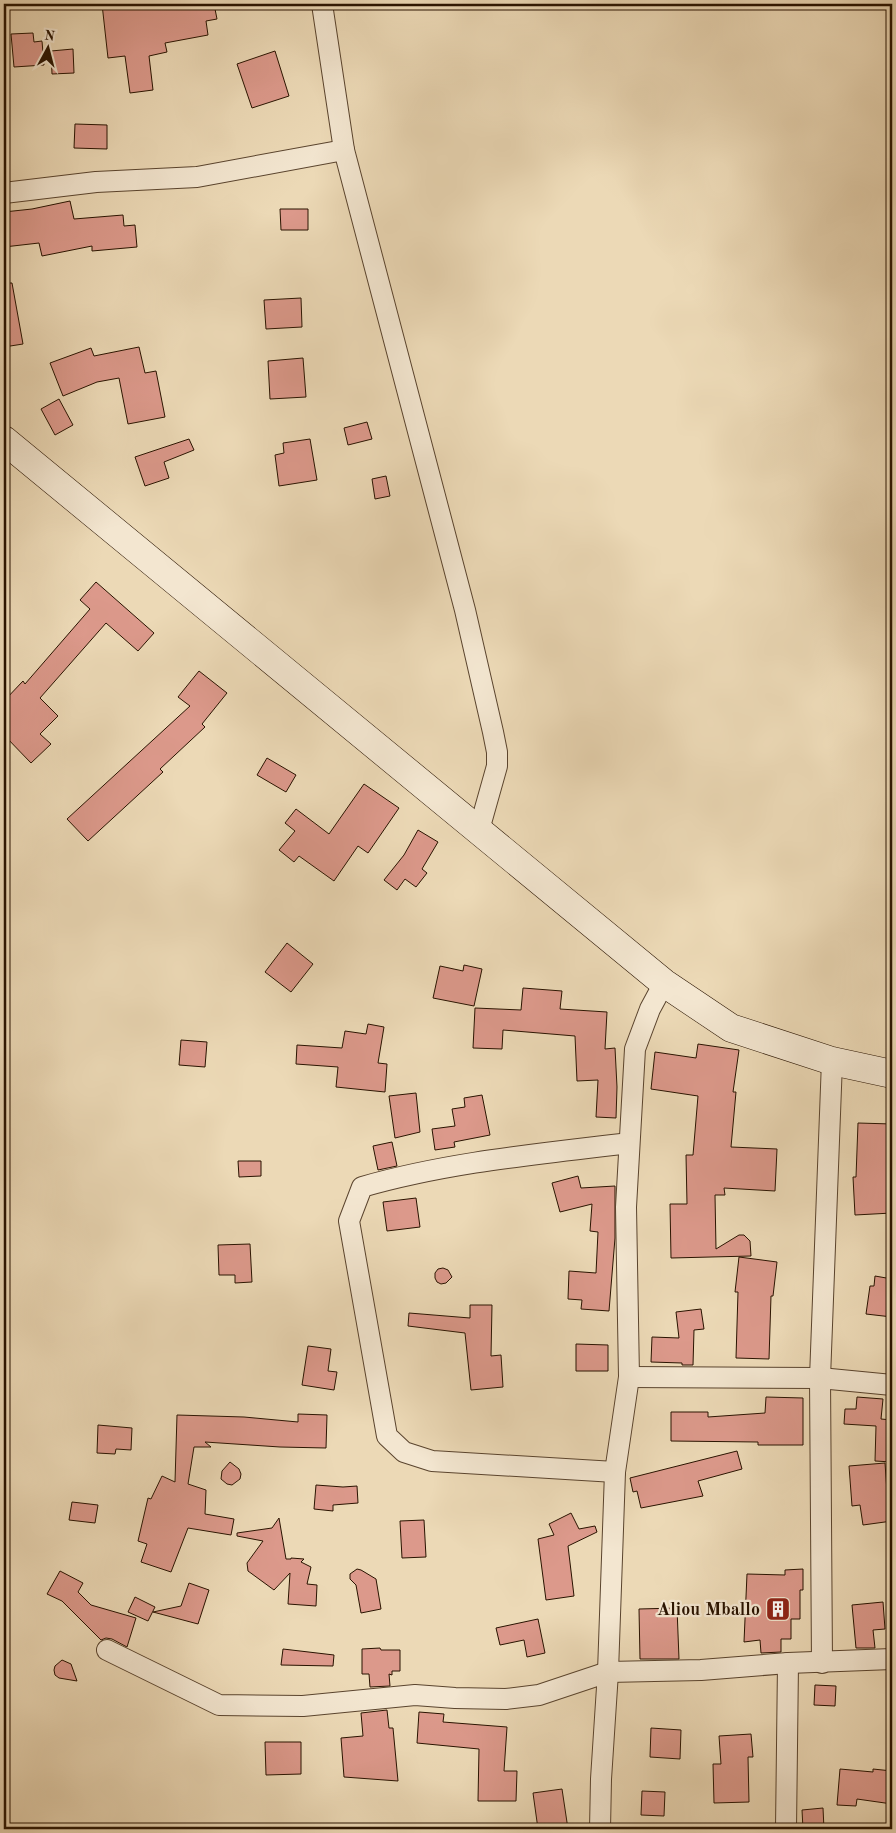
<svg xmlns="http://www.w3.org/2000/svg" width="896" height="1833" font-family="'Old Standard TT',serif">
	<rect width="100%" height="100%" fill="#ecd9b6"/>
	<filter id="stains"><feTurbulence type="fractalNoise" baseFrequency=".004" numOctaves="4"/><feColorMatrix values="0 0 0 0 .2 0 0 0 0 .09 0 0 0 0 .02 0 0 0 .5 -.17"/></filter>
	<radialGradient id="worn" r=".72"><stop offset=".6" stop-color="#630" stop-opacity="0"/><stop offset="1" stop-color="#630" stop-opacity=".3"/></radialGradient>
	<!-- building -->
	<g fill="#dc998b" stroke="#291300">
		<polygon points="102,4 138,4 138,8 156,4 214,4 217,19 206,21 208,35 165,43 167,52 149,56 153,90 130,93 125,56 108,58"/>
		<polygon points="33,33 34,42 42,41 44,65 14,67 11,34"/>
		<polygon points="73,49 74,73 52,74 51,51"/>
		<polygon points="275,51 289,96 252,108 237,64"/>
		<polygon points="75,124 107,125 107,149 74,148"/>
		<polygon points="70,201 74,219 123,215 124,226 135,225 137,247 92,251 92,246 42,256 39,243 4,247 4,212 32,209"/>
		<polygon points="280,209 308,209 308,230 281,230"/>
		<polygon points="4,283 12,283 23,344 4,347"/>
		<polygon points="301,298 302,327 266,329 264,300"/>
		<polygon points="139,347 145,373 156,371 165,417 128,424 119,378 97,382 63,396 50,363 91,348 94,356"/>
		<polygon points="303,358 306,397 270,399 268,361"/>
		<polygon points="59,399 73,425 55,435 41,409"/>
		<polygon points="367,422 372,439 348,445 344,428"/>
		<polygon points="189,439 194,450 164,462 169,478 145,486 135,457"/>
		<polygon points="310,439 317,480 279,486 275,455 284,453 283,443"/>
		<polygon points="386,476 390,496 375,499 372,479"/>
		<polygon points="96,582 154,633 138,651 106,623 40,698 58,716 40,734 51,744 31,763 4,735 4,701 23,681 25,684 90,609 80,600"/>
		<polygon points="199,671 227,693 202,724 205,727 160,769 163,772 88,841 67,819 190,706 178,697"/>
		<polygon points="267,758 296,775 286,792 257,775"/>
		<polygon points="364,784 399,808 368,853 358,846 334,881 299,856 294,862 279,850 295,831 285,823 296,809 329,834"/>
		<polygon points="418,830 438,842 422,869 427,873 416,887 405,879 397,890 384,880 404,855"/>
		<polygon points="287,943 313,964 291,992 265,972"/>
		<polygon points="464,965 482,969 474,1006 433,998 440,966 463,971"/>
		<polygon points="523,988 562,991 560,1009 607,1012 605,1049 615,1048 617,1087 616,1118 596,1117 598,1080 577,1081 575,1036 503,1030 502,1049 473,1048 475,1008 521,1010"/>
		<polygon points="368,1024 384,1027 378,1063 387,1064 385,1092 336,1087 338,1067 296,1064 297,1045 342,1048 345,1031 366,1034"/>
		<polygon points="181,1040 207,1042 205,1067 179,1065"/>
		<polygon points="698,1044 739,1050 733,1092 736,1092 731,1147 777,1149 775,1191 724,1188 725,1195 715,1195 716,1249 739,1235 744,1235 750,1241 751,1256 671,1258 670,1204 687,1204 686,1155 693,1155 698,1096 651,1089 655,1052 696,1058"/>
		<polygon points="416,1093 420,1132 395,1138 389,1096"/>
		<polygon points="482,1095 490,1135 454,1142 455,1147 435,1150 432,1129 455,1126 452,1109 465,1107 464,1098"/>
		<polygon points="858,1123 892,1124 892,1160 890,1160 892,1213 855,1215 853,1177 856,1177"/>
		<polygon points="392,1142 397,1166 378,1170 373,1146"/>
		<polygon points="238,1161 261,1161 261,1176 239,1177"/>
		<polygon points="578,1176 581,1188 615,1186 615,1238 609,1311 581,1309 582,1300 568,1299 569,1271 596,1273 598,1232 590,1231 592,1204 560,1212 552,1183"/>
		<polygon points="416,1198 420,1227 387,1231 383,1202"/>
		<polygon points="250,1244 252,1282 235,1283 235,1275 219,1275 218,1245"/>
		<polygon points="739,1257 777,1262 773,1296 771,1296 769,1359 736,1358 738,1292 735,1292"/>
		<polygon points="443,1268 448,1270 452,1277 446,1283 441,1284 437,1282 435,1278 435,1273 438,1269"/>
		<polygon points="875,1276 892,1279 892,1317 866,1314 870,1286 874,1286"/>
		<polygon points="470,1305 492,1305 491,1356 501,1355 503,1387 471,1390 465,1333 408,1326 409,1313 470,1318"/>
		<polygon points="701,1309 704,1329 694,1330 693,1365 682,1365 682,1363 651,1362 652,1337 679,1338 676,1312"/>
		<polygon points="576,1344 608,1345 608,1371 576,1371"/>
		<polygon points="308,1346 331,1349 328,1371 337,1372 334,1390 302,1385"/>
		<polygon points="766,1397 803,1398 803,1445 758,1445 758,1442 671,1441 671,1412 708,1412 708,1417 765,1413"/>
		<polygon points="857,1397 883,1399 881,1419 892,1420 892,1462 875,1461 876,1426 844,1424 845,1409 856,1409"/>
		<polygon points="298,1414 327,1415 326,1448 280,1447 205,1442 211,1447 194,1447 188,1484 206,1490 205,1514 234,1519 231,1535 188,1528 171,1572 141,1562 147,1544 138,1541 148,1498 151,1499 162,1476 175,1482 177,1415 244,1417 298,1422"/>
		<polygon points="98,1425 132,1428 131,1450 116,1449 115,1454 97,1453"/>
		<polygon points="737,1451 742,1469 698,1481 703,1496 641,1508 637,1491 633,1492 630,1478"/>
		<polygon points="230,1462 239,1469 241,1474 240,1479 232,1485 227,1484 221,1479 222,1471"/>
		<polygon points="885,1463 888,1506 892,1506 892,1521 863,1525 860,1505 852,1506 849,1466"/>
		<polygon points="316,1485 343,1487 357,1486 358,1503 333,1505 333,1511 314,1509"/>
		<polygon points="72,1502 98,1505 95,1523 69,1520"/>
		<polygon points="571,1513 579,1529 595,1526 597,1532 568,1546 574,1596 546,1600 538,1539 554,1535 549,1524"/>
		<polygon points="279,1518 286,1559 291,1559 291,1558 304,1559 301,1562 311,1567 307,1584 317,1585 316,1606 288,1604 290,1573 274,1590 248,1571 247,1563 263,1541 237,1536 237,1533 272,1528"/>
		<polygon points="424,1520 426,1557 402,1558 400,1521"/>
		<polygon points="357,1569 361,1570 376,1579 381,1609 361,1613 356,1585 350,1579 350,1574"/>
		<polygon points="803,1569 803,1590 800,1590 800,1619 791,1619 791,1639 781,1639 781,1652 761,1653 760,1640 744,1642 747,1574 785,1575 785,1570"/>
		<polygon points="60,1571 83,1583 78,1592 91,1605 136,1618 127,1647 112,1639 106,1638 101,1640 62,1601 47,1594"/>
		<polygon points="189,1583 209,1590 198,1624 153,1612 181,1606"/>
		<polygon points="135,1597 155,1607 148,1621 128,1612"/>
		<polygon points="883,1602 885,1629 873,1630 875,1648 856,1648 852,1605"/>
		<polygon points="677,1608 679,1659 640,1659 639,1609"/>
		<polygon points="538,1619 545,1653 527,1657 524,1640 500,1645 496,1628"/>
		<polygon points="380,1648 381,1650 400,1650 400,1671 392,1671 392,1675 389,1674 390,1686 370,1687 369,1674 362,1674 362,1649"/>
		<polygon points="283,1649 334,1655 333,1666 281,1665"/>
		<polygon points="62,1660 71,1664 77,1681 59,1678 55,1675 54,1670 55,1666"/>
		<polygon points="815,1685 836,1686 835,1706 814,1705"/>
		<polygon points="387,1710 389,1728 393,1728 398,1781 344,1777 341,1738 363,1736 361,1713"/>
		<polygon points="419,1712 444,1714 443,1722 507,1727 504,1771 517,1771 516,1801 478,1801 479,1749 417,1743"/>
		<polygon points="651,1728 681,1730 680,1759 650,1757"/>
		<polygon points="751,1734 753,1757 748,1757 749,1802 714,1803 713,1764 721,1764 719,1736"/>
		<polygon points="265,1742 301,1742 301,1774 266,1775"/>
		<polygon points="840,1769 873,1772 873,1769 892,1771 892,1804 857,1799 856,1806 837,1805"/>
		<polygon points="562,1789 568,1829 538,1829 533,1793"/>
		<polygon points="642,1791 665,1792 664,1816 641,1815"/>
		<polygon points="823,1808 824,1829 803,1829 802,1810"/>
	</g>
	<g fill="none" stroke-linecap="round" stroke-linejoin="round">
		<defs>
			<g id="minor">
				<polyline points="322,4 344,150 465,610 493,732 497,752 497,766 479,830"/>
				<polyline points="4,193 96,182 197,177 344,150"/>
				<polyline points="629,1377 820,1378 892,1385"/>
				<path d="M615 1472 432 1461 404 1452 387 1436 349 1221 362 1187C449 1162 539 1154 629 1143"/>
				<polyline points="107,1650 219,1705 303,1706 415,1695 455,1698 506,1699 539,1695 608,1672 701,1670 788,1663 892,1659"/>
				<polyline points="822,1663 820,1378 832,1061"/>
				<polyline points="600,1829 601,1779 608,1672 615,1472 629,1377 626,1207 635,1049 650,1009 664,983"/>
				<polyline points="786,1829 788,1663"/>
			</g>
			<polyline id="secondary" points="4,440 664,983 731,1028 832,1061 892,1074"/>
		</defs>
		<!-- minor casing -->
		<use href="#minor" stroke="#5a442e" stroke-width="22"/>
		<!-- secondary casing -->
		<use href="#secondary" stroke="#291300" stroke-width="29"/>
		<!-- minor -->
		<use href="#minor" stroke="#f3e6d0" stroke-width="20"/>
		<!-- secondary -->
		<use href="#secondary" stroke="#f3e6d0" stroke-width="28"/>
	</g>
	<!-- icons -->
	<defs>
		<symbol id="building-square" viewBox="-11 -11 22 22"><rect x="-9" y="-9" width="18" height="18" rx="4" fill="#8f2418" stroke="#f3e6d0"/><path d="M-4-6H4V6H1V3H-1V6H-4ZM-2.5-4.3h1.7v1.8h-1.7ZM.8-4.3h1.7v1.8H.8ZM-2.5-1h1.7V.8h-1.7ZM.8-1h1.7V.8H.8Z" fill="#fff"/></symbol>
	</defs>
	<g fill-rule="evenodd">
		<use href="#building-square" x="764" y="1595" width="28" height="28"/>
	</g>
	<g text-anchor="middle" stroke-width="4.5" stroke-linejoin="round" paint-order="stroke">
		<!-- poi labels -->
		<g font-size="18" font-weight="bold" fill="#291300" stroke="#f3e6d0" text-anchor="end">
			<text x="760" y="1615">Aliou Mballo</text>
		</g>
	</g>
	<!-- margin -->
	<rect width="896" height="1833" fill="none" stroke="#ecd9b6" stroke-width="20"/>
	<rect x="5" y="5" width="886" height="1823" fill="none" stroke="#291300" stroke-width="2.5"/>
	<rect x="10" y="10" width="876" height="1813" fill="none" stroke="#291300"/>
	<!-- north arrow -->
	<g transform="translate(48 48) rotate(7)" stroke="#f3e6d0" stroke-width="4" paint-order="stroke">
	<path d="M0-4L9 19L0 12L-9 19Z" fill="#291300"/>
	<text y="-8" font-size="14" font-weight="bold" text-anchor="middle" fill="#291300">N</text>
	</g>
	<rect width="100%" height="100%" filter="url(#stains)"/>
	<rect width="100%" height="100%" fill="url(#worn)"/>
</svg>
